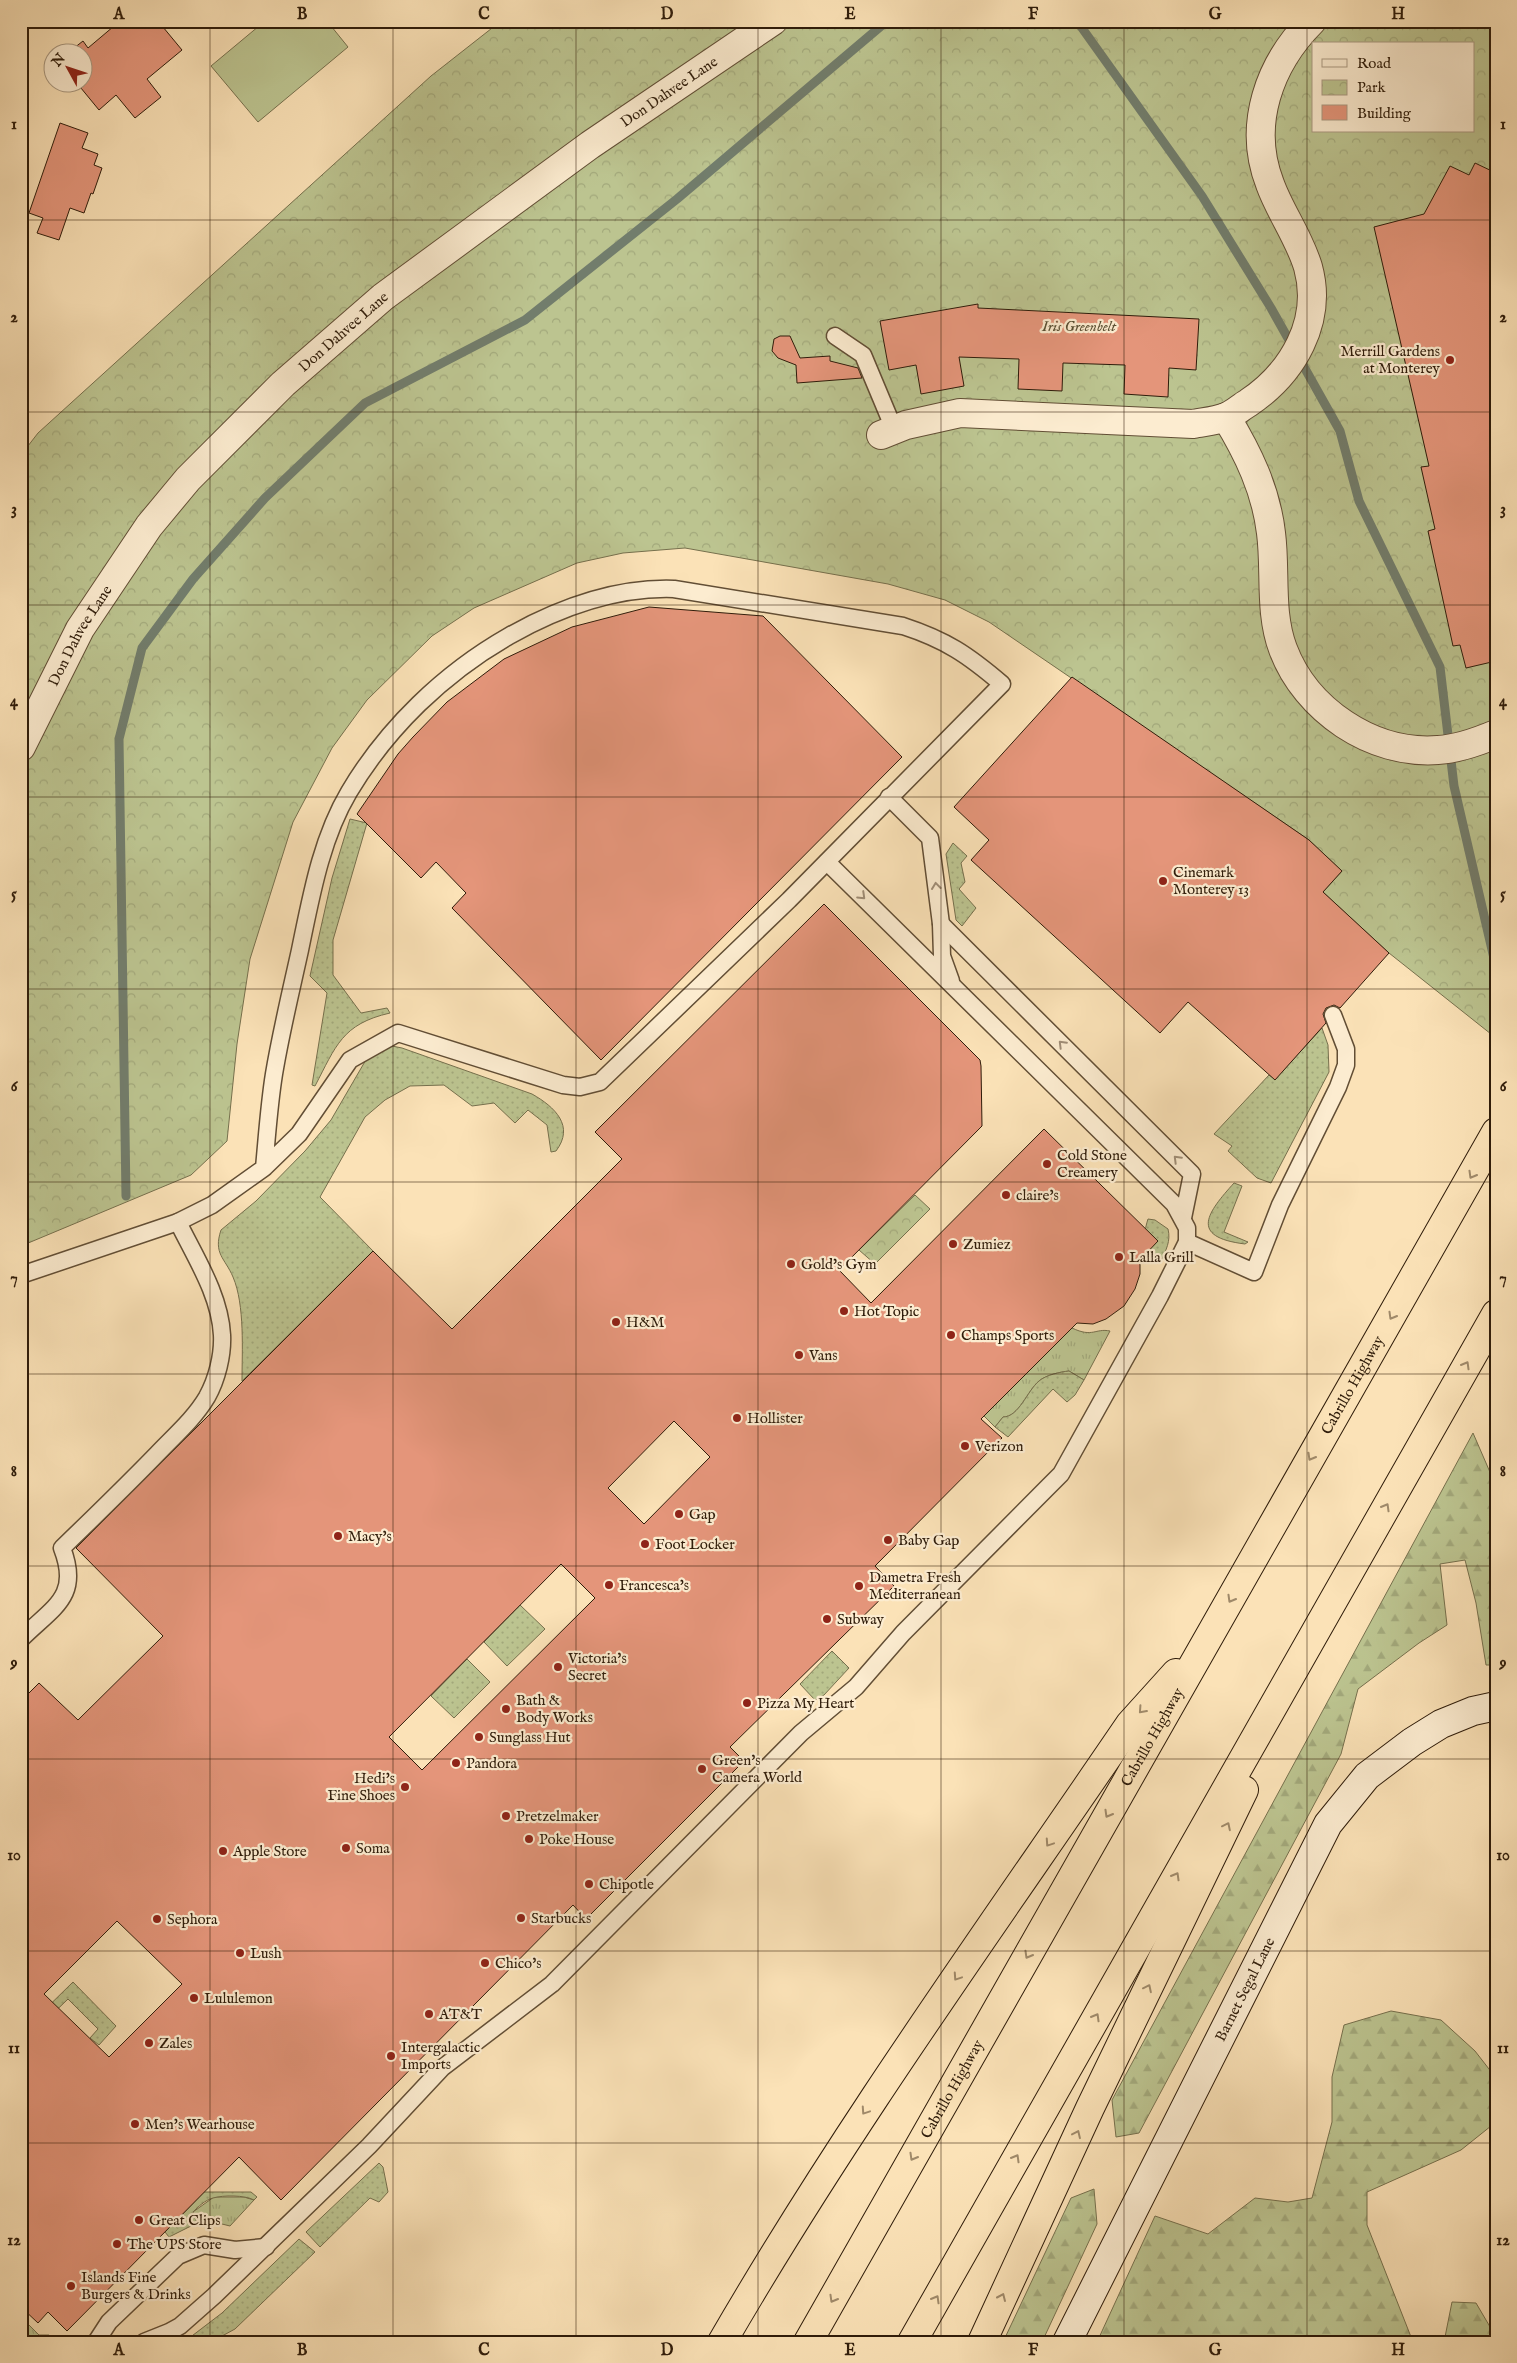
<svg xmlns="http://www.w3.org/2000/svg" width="1517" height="2363" font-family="'IM FELL English',serif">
	<defs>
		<pattern id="grass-tufts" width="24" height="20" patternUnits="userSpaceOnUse" patternTransform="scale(1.25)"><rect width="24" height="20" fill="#bcc490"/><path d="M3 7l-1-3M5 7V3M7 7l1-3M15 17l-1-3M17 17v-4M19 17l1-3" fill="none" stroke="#a2a87b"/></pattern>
		<pattern id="forest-firs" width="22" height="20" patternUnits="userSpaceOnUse" patternTransform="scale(1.25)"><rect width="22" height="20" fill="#bcc490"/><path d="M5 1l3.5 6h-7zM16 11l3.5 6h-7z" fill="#a2a87b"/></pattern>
		<pattern id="park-crowns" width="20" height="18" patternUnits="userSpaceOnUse" patternTransform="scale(1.25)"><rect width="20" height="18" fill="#bcc490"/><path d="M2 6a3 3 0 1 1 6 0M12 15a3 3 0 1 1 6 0" fill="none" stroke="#a2a87b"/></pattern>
		<pattern id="garden-dots" width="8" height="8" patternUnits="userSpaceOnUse" patternTransform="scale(1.25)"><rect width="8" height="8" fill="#bcc490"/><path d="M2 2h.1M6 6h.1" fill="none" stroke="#a2a87b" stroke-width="1.8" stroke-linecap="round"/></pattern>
	</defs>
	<rect width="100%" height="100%" fill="#fbe2b7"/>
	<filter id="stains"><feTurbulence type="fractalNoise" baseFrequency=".004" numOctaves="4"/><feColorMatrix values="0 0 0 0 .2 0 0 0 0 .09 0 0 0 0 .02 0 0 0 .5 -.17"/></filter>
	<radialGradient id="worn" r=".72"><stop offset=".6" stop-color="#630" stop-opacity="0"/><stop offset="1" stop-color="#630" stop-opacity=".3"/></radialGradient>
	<!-- grass -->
	<g fill="url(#grass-tufts)" stroke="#76704d">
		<path d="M1072 1328C1093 1338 1095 1328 1110 1331L1084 1380 1069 1371C1060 1372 1046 1375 1039 1381 1027 1391 1019 1417 1003 1417L995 1427 984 1416Z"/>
		<polygon points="214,2197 244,2197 254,2200 230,2226 218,2223 197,2223 193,2212"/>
		<polygon points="21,2317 39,2335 49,2335 49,2342 21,2342"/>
	</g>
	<!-- forest -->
	<g fill="url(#forest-firs)" stroke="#76704d">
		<polygon points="1473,1433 1496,1486 1496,1665 1486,1665 1476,1603 1465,1560 1440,1564 1447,1625 1419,1643 1358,1689 1341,1754 1139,2133 1116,2137 1112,2100"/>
		<polygon points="1391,2011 1441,2020 1475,2051 1496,2078 1496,2122 1461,2150 1367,2192 1367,2225 1413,2342 1097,2342 1155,2216 1208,2234 1255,2198 1288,2202 1312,2198 1332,2122 1332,2077 1344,2025"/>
		<polygon points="1094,2189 1097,2224 1042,2342 1003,2342 1071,2198"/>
		<polygon points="1452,2302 1476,2303 1496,2337 1496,2342 1444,2342"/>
	</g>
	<!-- park -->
	<g fill="url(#park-crowns)" stroke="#76704d" fill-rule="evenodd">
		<path d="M501 21H1496V1038L1389 953 1323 892 1342 871 1309 840 989 622 945 600 888 584 685 548 623 553 577 563 474 608 432 636 367 700 332 748 293 822 250 959 237 1044 227 1141 191 1175 21 1246V455L38 433 431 76ZM1313 44H1473V131H1313Z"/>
		<polygon points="915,1195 930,1209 875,1264 859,1250"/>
	</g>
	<!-- garden -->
	<g fill="url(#garden-dots)" stroke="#76704d">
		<path d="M350 819 367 823 333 940V975L361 1013 387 1008 390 1013C342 1024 336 1046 315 1086L312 1085 327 993 310 976 332 878Z"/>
		<polygon points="953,843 967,856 961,863 965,882 959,889 976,908 962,926 956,920 946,854"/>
		<polygon points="1322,1028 1328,1045 1329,1072 1271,1183 1257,1178 1228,1151 1232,1146 1214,1134 1269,1075 1275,1079"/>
		<path d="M392 1046 402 1048 532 1094C555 1107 575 1126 556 1151L551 1152 547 1125 528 1110 515 1123 494 1103 472 1106 444 1085 410 1086 385 1100 365 1117 320 1197 373 1251 242 1381C242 1351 245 1305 233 1277 225 1258 213 1254 221 1230L256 1201 305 1151 331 1120 367 1058Z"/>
		<path d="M1234 1183 1242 1186 1224 1232 1248 1242 1245 1244C1188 1237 1208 1212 1234 1183Z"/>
		<path d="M1148 1219 1155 1220 1168 1229C1171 1241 1166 1250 1161 1261 1157 1260 1149 1259 1147 1255 1141 1247 1145 1228 1148 1219Z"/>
		<path d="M1069 1371 1084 1380 1075 1395 1067 1402 1053 1389 1008 1437 995 1427 1003 1417C1019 1417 1027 1391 1039 1381 1046 1375 1060 1372 1069 1371Z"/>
		<polygon points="520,1605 545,1629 507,1666 484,1642"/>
		<polygon points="832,1651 849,1668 824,1695 815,1700 800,1684"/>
		<polygon points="467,1659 490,1682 454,1718 431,1696"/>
		<polygon points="73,1982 116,2026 99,2045 90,2038 98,2029 68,1999 38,2028 21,2033"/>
		<polygon points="379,2163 383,2167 388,2192 379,2202 370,2198 320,2247 306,2232"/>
		<path d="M204 2192H251L257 2197 254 2200C245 2195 223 2195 213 2198 205 2200 198 2207 193 2212L197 2223 169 2237 165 2232Z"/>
		<polygon points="299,2239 315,2252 235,2329 211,2342 184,2342 222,2313"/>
	</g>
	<!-- pitch -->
	<polygon fill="#bcc490" stroke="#76704d" points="265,21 327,21 348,47 258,122 211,66"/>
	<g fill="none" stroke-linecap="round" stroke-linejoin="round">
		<!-- stream -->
		<g stroke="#727d6c" stroke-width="9">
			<polyline points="1077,21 1202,196 1271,308 1340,431 1359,501 1440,667 1454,786 1496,967"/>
			<polyline points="126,1196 119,739 142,648 193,579 265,498 365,403 525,320 677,199 887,21"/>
		</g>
	</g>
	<!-- building -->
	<g fill="#e4957a" stroke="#2f1c0a" fill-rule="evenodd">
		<polygon points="120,21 158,21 182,50 147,79 161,97 135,118 116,95 99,110 76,82 82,82 82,52 69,52 83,41 88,48"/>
		<polygon points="60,123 88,133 82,148 98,154 94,165 102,168 93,194 91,193 84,213 70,208 59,240 37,233 43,218 29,213"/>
		<polygon points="1475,163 1496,173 1496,661 1466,668 1460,645 1453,646 1428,531 1435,529 1421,467 1429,466 1374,227 1424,214 1450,166 1469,175"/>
		<polygon points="978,304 978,308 1199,319 1196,370 1169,368 1168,397 1124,394 1125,365 1063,363 1062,391 1018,389 1019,359 959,357 964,386 921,394 916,365 889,370 880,321"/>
		<polygon points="780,336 790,336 800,358 830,356 830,361 858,368 862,378 797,383 796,365 778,358 772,351 774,339"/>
		<polygon points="649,607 763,616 902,757 601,1060 452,908 466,893 436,862 421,878 357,814 398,754 413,737 447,702 504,659 572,627"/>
		<polygon points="1072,677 1309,840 1342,871 1323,892 1389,953 1340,1008 1334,1005 1326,1008 1323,1014 1326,1023 1275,1080 1188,1002 1160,1033 971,860 989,840 954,807"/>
		<path d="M824 904 980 1060 981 1066 982 1126 839 1270 871 1303 1044 1129 1158 1241 1140 1260V1274L1135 1289 1124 1306 1106 1319 1093 1324 1077 1323 981 1419 1002 1438 875 1566 894 1586 730 1747 744 1761 586 1919 573 1905 281 2200 239 2157 67 2331 48 2312 38 2323 21 2307V1701L39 1683 78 1720 163 1636 76 1548 373 1251 452 1329 622 1159 595 1132ZM674 1421 710 1457 644 1524 608 1488ZM561 1564 595 1598 422 1770 389 1737ZM117 1921 182 1984 109 2057 44 1994Z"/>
	</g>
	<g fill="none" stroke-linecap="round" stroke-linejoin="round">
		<defs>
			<g id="lane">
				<polyline points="835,336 863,355 894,429"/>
				<polyline points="889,797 930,838 941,924 942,956 951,981"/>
				<polyline points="941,924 1192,1174 1183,1218"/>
				<polyline points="1187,1242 1254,1272 1280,1205 1338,1087 1346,1065 1346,1049 1333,1015"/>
				<path d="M21 1275 178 1222 212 1205 264 1168C267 1137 269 1105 274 1074 281 1032 291 991 300 950 311 897 321 839 349 792 387 728 444 673 509 636 559 608 616 587 674 589L903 626C946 640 968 655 1002 684L789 900 600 1082 580 1087 563 1085 398 1033 350 1060 299 1134 264 1168"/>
				<path d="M21 1639C53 1607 81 1597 62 1548 94 1517 126 1486 157 1454 174 1436 194 1419 207 1397 217 1379 223 1355 222 1335 220 1295 195 1257 178 1222"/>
				<polyline points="96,2342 109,2322 178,2256 204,2245 235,2250 266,2247"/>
				<polyline points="144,2342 169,2332 180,2326 214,2296 369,2146 442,2068 552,1984 801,1733 856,1687 903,1633 1048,1487 1061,1474 1160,1296 1187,1242 1187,1228 1174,1204 827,862"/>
			</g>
			<g id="street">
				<path d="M1226 417C1248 453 1266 490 1271 533 1276 571 1269 612 1283 649 1306 710 1372 755 1438 750 1458 749 1477 742 1496 734"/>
				<path d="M881 435 906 425 960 413 1193 424C1203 422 1216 421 1226 417 1234 414 1241 407 1248 403 1293 373 1323 321 1308 267 1299 237 1280 212 1270 184 1247 125 1269 64 1312 21"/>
				<path id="s1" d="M21 747 80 629 149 526 188 479 283 384 383 297 590 145 773 21"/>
			</g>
			<g id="secondary">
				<path id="s2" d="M1067 2342 1328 1824 1367 1776 1412 1742 1441 1724 1473 1711 1496 1706"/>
			</g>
			<g id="highway">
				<path d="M722 2342C846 2128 991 1928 1130 1724L1176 1673"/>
				<path id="s3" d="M808 2342 1496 1132"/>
				<polyline points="912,2342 1496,1314"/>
				<polyline points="982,2342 1090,2108 1244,1790"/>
			</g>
		</defs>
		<!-- lane casing -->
		<use href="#lane" stroke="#624e35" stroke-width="19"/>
		<!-- street casing -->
		<use href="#street" stroke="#624e35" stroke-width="30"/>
		<!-- secondary casing -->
		<use href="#secondary" stroke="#2f1c0a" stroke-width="30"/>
		<!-- highway casing -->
		<use href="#highway" stroke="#2f1c0a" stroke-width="30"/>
		<!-- lane -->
		<use href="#lane" stroke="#fcecd0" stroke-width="16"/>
		<!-- street -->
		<use href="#street" stroke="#fcecd0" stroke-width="28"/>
		<!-- secondary -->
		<use href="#secondary" stroke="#fcecd0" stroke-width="28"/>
		<!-- highway -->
		<use href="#highway" stroke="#fbe2b7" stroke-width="28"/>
	</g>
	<!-- one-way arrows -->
	<defs><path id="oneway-chevron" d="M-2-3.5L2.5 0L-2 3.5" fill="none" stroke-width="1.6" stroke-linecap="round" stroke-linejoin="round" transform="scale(1.25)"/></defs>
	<g stroke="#a08e77">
		<use href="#oneway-chevron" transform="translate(936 886) rotate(-97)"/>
		<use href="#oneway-chevron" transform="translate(862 896) rotate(44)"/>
		<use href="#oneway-chevron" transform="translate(1062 1044) rotate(-135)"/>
		<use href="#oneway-chevron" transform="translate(1177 1159) rotate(-135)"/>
	</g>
	<g stroke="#9f8969">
		<use href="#oneway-chevron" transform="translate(1472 1175) rotate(120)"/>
		<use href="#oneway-chevron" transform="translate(1392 1316) rotate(120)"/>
		<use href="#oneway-chevron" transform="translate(1466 1365) rotate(-60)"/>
		<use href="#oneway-chevron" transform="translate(1311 1457) rotate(120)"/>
		<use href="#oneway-chevron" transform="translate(1386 1507) rotate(-60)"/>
		<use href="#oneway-chevron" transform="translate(1231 1599) rotate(120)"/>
		<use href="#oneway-chevron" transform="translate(1142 1710) rotate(132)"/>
		<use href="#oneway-chevron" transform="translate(1108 1814) rotate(120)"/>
		<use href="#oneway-chevron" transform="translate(1227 1826) rotate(-64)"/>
		<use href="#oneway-chevron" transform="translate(1049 1843) rotate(124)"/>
		<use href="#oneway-chevron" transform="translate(1176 1876) rotate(-60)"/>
		<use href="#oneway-chevron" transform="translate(1028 1955) rotate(120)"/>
		<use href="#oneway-chevron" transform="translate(957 1977) rotate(124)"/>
		<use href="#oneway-chevron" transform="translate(1148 1988) rotate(-64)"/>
		<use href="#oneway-chevron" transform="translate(1096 2017) rotate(-60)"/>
		<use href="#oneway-chevron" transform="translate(865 2111) rotate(124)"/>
		<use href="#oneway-chevron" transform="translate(1077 2134) rotate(-65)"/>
		<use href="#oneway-chevron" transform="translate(913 2157) rotate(120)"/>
		<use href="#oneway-chevron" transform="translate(1016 2158) rotate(-60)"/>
		<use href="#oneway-chevron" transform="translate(1002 2297) rotate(-66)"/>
		<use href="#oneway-chevron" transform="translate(833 2299) rotate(120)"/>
		<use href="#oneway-chevron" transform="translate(936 2299) rotate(-60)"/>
	</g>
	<!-- grid -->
	<path fill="none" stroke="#2f1c0a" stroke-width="1" stroke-opacity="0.55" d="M210 21V2342M393 21V2342M576 21V2342M758 21V2342M941 21V2342M1124 21V2342M1307 21V2342M21 220H1496M21 412H1496M21 605H1496M21 797H1496M21 989H1496M21 1182H1496M21 1374H1496M21 1566H1496M21 1759H1496M21 1951H1496M21 2143H1496"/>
	<!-- markers -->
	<g fill="#8f2418" stroke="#fcecd0" stroke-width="2">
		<circle cx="1450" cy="360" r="5"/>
		<circle cx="1163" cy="881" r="5"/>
		<circle cx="1047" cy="1164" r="5"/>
		<circle cx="1006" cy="1195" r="5"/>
		<circle cx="953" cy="1244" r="5"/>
		<circle cx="1119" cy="1257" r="5"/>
		<circle cx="791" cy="1264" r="5"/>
		<circle cx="844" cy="1311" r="5"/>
		<circle cx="616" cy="1322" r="5"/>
		<circle cx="951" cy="1335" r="5"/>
		<circle cx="799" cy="1355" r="5"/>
		<circle cx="737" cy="1418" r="5"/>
		<circle cx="965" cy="1446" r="5"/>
		<circle cx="679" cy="1514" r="5"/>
		<circle cx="338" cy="1536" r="5"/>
		<circle cx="888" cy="1540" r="5"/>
		<circle cx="645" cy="1544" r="5"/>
		<circle cx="609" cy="1585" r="5"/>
		<circle cx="859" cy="1586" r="5"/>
		<circle cx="827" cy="1619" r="5"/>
		<circle cx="558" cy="1667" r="5"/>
		<circle cx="747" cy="1703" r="5"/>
		<circle cx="506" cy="1709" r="5"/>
		<circle cx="479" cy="1737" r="5"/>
		<circle cx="456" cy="1763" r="5"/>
		<circle cx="702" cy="1769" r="5"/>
		<circle cx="405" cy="1787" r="5"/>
		<circle cx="506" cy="1816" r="5"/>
		<circle cx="529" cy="1839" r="5"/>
		<circle cx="346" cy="1848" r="5"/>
		<circle cx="223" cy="1851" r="5"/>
		<circle cx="589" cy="1884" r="5"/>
		<circle cx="521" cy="1918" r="5"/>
		<circle cx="157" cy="1919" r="5"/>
		<circle cx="240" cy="1953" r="5"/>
		<circle cx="485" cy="1963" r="5"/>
		<circle cx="194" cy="1998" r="5"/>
		<circle cx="429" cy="2014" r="5"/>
		<circle cx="149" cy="2043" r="5"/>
		<circle cx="391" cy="2056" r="5"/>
		<circle cx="135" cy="2124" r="5"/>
		<circle cx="139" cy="2220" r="5"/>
		<circle cx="117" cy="2244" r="5"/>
		<circle cx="71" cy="2286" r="5"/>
	</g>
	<g text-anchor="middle" stroke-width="4.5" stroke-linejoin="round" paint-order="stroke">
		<!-- street labels -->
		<g font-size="15" fill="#2f1c0a" stroke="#fcecd0">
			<text dy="5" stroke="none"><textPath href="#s1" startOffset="936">Don Dahvee Lane</textPath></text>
			<text dy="5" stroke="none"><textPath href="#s1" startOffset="531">Don Dahvee Lane</textPath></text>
			<text dy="5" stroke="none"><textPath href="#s1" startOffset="126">Don Dahvee Lane</textPath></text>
			<text dy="5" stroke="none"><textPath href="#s3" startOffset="1101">Cabrillo Highway</textPath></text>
			<text dy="5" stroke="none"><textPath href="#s3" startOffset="696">Cabrillo Highway</textPath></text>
			<text dy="5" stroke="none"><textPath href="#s2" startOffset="395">Barnet Segal Lane</textPath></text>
			<text dy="5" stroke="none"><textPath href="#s3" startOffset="291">Cabrillo Highway</textPath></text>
		</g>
		<!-- park labels -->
		<g font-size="15" font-style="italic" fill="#594e32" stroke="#fcecd0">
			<text x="1079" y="331">Iris Greenbelt</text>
		</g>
		<!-- poi labels -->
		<g font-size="15" fill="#2f1c0a" stroke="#fcecd0" text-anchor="start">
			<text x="1440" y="356" text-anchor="end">Merrill Gardens<tspan x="1440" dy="17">at Monterey</tspan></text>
			<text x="1173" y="877">Cinemark<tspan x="1173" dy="17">Monterey 13</tspan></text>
			<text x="1057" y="1160">Cold Stone<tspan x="1057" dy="17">Creamery</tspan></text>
			<text x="1016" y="1200">claire's</text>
			<text x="963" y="1249">Zumiez</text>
			<text x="1129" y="1262">Lalla Grill</text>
			<text x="801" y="1269">Gold's Gym</text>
			<text x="854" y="1316">Hot Topic</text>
			<text x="626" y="1327">H&amp;M</text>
			<text x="961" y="1340">Champs Sports</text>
			<text x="809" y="1360">Vans</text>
			<text x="747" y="1423">Hollister</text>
			<text x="975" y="1451">Verizon</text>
			<text x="689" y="1519">Gap</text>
			<text x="348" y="1541">Macy's</text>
			<text x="898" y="1545">Baby Gap</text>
			<text x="655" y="1549">Foot Locker</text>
			<text x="869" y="1582">Dametra Fresh<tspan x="869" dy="17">Mediterranean</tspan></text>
			<text x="619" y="1590">Francesca's</text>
			<text x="837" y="1624">Subway</text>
			<text x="568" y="1663">Victoria's<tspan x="568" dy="17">Secret</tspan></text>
			<text x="516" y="1705">Bath &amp;<tspan x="516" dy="17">Body Works</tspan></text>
			<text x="757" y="1708">Pizza My Heart</text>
			<text x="489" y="1742">Sunglass Hut</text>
			<text x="712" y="1765">Green's<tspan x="712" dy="17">Camera World</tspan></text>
			<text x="466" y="1768">Pandora</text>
			<text x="395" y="1783" text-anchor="end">Hedi's<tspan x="395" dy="17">Fine Shoes</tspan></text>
			<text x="516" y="1821">Pretzelmaker</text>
			<text x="539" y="1844">Poke House</text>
			<text x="356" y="1853">Soma</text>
			<text x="233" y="1856">Apple Store</text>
			<text x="599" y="1889">Chipotle</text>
			<text x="531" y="1923">Starbucks</text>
			<text x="167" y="1924">Sephora</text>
			<text x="250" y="1958">Lush</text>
			<text x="495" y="1968">Chico's</text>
			<text x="204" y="2003">Lululemon</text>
			<text x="439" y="2019">AT&amp;T</text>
			<text x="159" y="2048">Zales</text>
			<text x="401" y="2052">Intergalactic<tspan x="401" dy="17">Imports</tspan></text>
			<text x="145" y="2129">Men's Wearhouse</text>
			<text x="149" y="2225">Great Clips</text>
			<text x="127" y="2249">The UPS Store</text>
			<text x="81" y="2282">Islands Fine<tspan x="81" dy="17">Burgers &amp; Drinks</tspan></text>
		</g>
	</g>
	<!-- margin -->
	<rect width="1517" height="2363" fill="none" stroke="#fbe2b7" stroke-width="55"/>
	<!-- legend -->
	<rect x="1312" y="42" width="162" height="90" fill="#fcecd0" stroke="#aa9981"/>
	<rect x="1322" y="59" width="25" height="8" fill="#fcecd0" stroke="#aa9981"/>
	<text x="1357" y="68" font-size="15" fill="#2f1c0a">Road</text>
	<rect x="1322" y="80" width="25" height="15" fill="url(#park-crowns)" stroke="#aa9981"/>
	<text x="1357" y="92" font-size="15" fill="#2f1c0a">Park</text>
	<rect x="1322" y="105" width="25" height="15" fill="#e4957a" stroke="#aa9981"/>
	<text x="1357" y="118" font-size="15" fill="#2f1c0a">Building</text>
	<!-- north arrow -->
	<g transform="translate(68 68) rotate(310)"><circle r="24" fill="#fcecd0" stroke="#aa9981"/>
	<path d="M0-4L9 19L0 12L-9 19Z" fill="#8f2418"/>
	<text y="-8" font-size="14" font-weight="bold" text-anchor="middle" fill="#2f1c0a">N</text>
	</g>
	<rect x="28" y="28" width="1462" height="2308" fill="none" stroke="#2f1c0a" stroke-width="2"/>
	<g font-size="16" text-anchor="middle" font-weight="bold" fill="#2f1c0a">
		<text x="119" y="19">A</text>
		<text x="302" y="19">B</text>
		<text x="484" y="19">C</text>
		<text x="667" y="19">D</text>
		<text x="850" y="19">E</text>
		<text x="1033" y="19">F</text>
		<text x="1215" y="19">G</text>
		<text x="1398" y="19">H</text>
		<text x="14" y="129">1</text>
		<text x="1503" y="129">1</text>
		<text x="14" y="322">2</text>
		<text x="1503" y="322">2</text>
		<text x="14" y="514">3</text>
		<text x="1503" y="514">3</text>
		<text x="14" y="706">4</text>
		<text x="1503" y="706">4</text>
		<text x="14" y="899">5</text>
		<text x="1503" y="899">5</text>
		<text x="14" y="1091">6</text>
		<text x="1503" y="1091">6</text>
		<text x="14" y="1283">7</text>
		<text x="1503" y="1283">7</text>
		<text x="14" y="1476">8</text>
		<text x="1503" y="1476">8</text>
		<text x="14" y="1668">9</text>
		<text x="1503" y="1668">9</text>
		<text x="14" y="1860">10</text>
		<text x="1503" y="1860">10</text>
		<text x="14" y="2053">11</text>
		<text x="1503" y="2053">11</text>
		<text x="14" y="2245">12</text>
		<text x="1503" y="2245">12</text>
		<text x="119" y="2355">A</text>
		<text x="302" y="2355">B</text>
		<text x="484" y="2355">C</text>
		<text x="667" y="2355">D</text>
		<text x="850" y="2355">E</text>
		<text x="1033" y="2355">F</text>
		<text x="1215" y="2355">G</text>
		<text x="1398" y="2355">H</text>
	</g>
	<rect width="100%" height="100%" filter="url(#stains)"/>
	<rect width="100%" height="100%" fill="url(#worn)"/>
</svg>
